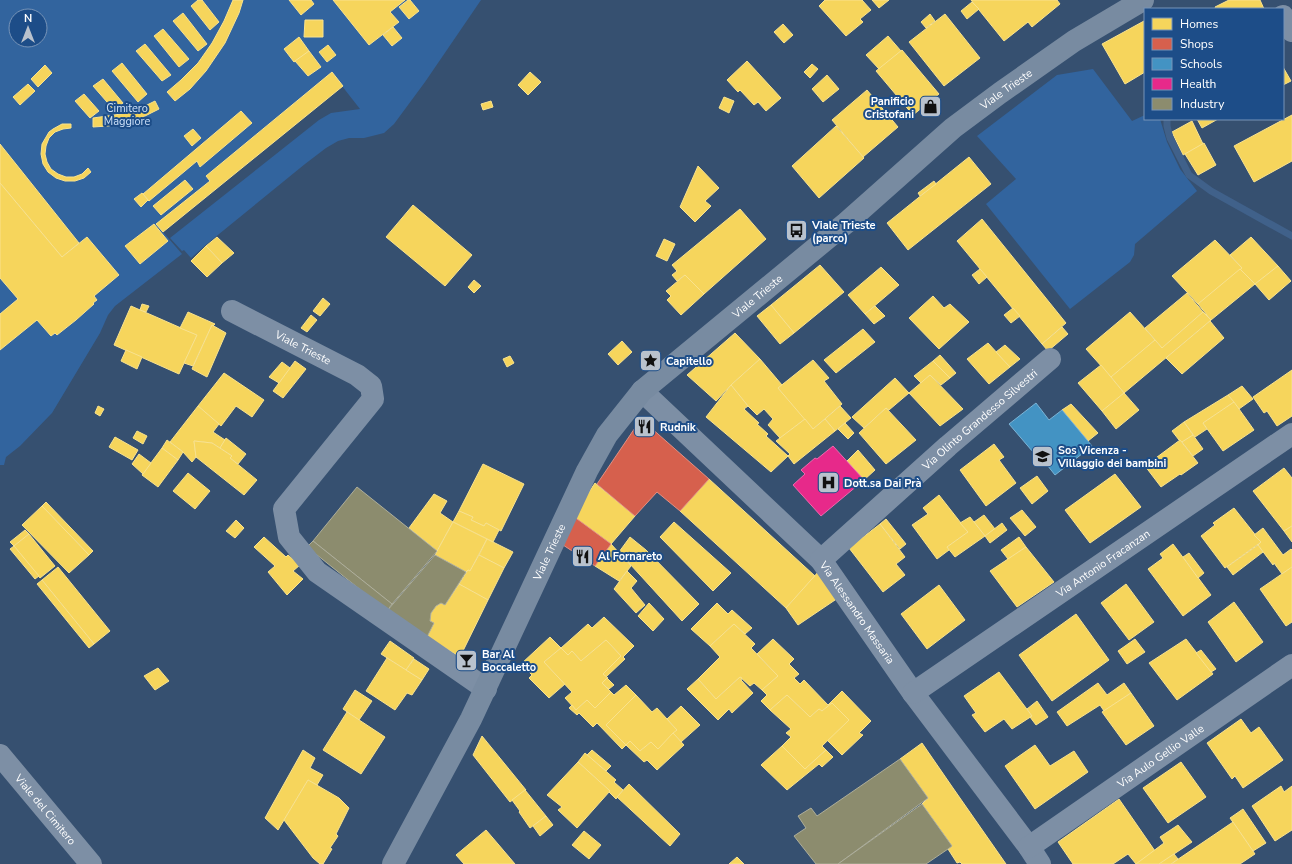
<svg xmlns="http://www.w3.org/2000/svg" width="1292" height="864" font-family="'Nunito Sans',sans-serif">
	<rect width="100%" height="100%" fill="#365070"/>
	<!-- green -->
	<g fill="#32649e" fill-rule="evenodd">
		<path d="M0 0H481L425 82 394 124 384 133 364 138H349L338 141 326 148 305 164 208 243 191 258 184 250 182 251 170 238 319 120 331 113 360 109 342 86 163 232 182 254 115 306 108 315 100 333 52 413 20 446 6 457 4 465H0ZM16 16H40V40H16Z"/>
		<polygon points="1093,69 1132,121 1145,115 1145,119 1160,119 1167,142 1180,169 1197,191 1135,244 1134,255 1130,262 1070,309 986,204 1016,179 977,136 1057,75"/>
	</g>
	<!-- homes -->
	<g fill="#f6d55c" stroke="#f9e28d">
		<polygon points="198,0 202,0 219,22 210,30 191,6"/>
		<polygon points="233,0 243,0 239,13 225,43 206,71 190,89 175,101 167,92 181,80 198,63 212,43 224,21"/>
		<polygon points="289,0 311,0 314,4 301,15"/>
		<polygon points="333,0 405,0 390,12 399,22 369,45"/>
		<polygon points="408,0 410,0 419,11 409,19 399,7"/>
		<polygon points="825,0 862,0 871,10 860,19 863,22 846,36 819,6"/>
		<polygon points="872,0 889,0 879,8"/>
		<polygon points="971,0 1057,0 1060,4 1032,27 1028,22 1004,41"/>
		<polygon points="1229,0 1260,0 1264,9 1216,9 1215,7"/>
		<polygon points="972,2 979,9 967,19 961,11"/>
		<polygon points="183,13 207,44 198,51 173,21"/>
		<polygon points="930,14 935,21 926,28 921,22"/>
		<polygon points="945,14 980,58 944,86 909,42"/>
		<polygon points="305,20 323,20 323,37 304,37"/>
		<polygon points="1144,21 1145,23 1145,72 1125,84 1102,44"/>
		<polygon points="783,24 793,35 784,43 774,32"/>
		<polygon points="393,27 402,38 392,46 383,35"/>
		<polygon points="163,29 189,59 179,67 154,36"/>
		<polygon points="888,36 901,51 879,69 866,55"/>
		<polygon points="299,37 309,51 294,62 284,49"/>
		<polygon points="145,44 171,75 162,81 136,51"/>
		<polygon points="328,45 336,55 327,62 319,52"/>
		<polygon points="902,50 939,94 913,115 876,71"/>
		<polygon points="309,51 321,67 308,76 295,61"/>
		<polygon points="747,61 781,98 766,111 758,102 754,105 740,90 738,92 727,80"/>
		<polygon points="122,63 147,94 138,102 112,71"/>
		<polygon points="812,64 818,69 810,78 804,72"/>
		<polygon points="45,65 52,73 38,87 31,79"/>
		<polygon points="1283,67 1291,81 1283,85"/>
		<polygon points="332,72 343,86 163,232 156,224 210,181 206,176"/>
		<polygon points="530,72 541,82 528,95 518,85"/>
		<polygon points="827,75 839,89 823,102 812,89"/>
		<polygon points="103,79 123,103 114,110 93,86"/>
		<polygon points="28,84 35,91 20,105 13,97"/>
		<polygon points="867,90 898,127 863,157 832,120"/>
		<polygon points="84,94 99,111 90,118 75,101"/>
		<polygon points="724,97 734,101 729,113 719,108"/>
		<polygon points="155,101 159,109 133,122 108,126 93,127 93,118 121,114 137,110"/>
		<polygon points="491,101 493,107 483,110 481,104"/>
		<polygon points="241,111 252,123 200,167 197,161 149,201 148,200 143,194"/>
		<polygon points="1292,115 1292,161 1254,182 1234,146"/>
		<polygon points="1197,119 1218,119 1202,128"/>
		<polygon points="1192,121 1203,144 1183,155 1172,132"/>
		<polygon points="62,124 71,124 71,128 63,129 55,132 49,138 46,146 45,154 47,162 51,169 58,174 66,177 74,177 82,174 88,168 91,172 84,178 75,181 65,181 56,178 48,172 43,164 41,154 42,144 49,132 53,129"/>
		<polygon points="836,126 864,158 819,198 792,166"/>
		<polygon points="193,129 201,138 192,146 184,136"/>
		<polygon points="1204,143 1216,165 1198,175 1185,154"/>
		<polygon points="0,144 79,243 62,257 0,183"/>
		<polygon points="969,157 991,184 908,250 887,223"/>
		<polygon points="698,166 719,188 705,201 711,206 695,222 680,207"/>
		<polygon points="185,180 193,189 161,215 153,206"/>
		<polygon points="934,181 936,184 920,196 918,193"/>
		<polygon points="0,183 62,257 87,237 119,275 94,296 97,300 93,303 94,304 76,320 57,335 55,333 51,336 37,320 0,350 0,314 18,299 0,278"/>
		<polygon points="142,193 148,200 141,207 134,199"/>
		<polygon points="413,205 472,255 445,286 386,237"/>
		<polygon points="740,209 766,239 704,294 685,275 677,281 672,275 677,271 672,265"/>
		<polygon points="982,219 1066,323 1042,344 957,241"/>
		<polygon points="154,224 168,241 140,264 125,246"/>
		<polygon points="217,237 234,253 222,263 206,246"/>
		<polygon points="1251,237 1278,266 1255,284 1240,269 1242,268 1230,255"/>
		<polygon points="664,239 675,244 667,261 656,256"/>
		<polygon points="1215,240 1242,268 1198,304 1172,276"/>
		<polygon points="206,246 222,263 207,277 191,261"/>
		<polygon points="820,265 844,292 794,333 771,305"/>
		<polygon points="1278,266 1291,281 1269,300 1255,284"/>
		<polygon points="881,267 899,285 865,314 848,295"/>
		<polygon points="980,269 987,277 979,284 972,275"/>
		<polygon points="1240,269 1255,284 1211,320 1198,304"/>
		<polygon points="685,275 704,294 681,315 667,300 671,296 666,291"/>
		<polygon points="474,280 481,286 474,293 468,287"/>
		<polygon points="1187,293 1203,312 1162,348 1145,328"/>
		<polygon points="933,296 944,308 950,304 969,322 939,349 909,318"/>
		<polygon points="323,298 330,304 320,316 313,311"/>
		<polygon points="142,304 149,306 146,312 140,310"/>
		<polygon points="771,305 794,333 780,344 757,316"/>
		<polygon points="131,306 197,335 179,374 114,345"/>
		<polygon points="875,306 885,316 874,324 865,314"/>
		<polygon points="1013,308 1020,316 1011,323 1004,315"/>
		<polygon points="188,312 215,324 213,326 212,325 193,366 184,363 197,335 180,328"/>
		<polygon points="1130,312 1155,340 1111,377 1086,349"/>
		<polygon points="1203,312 1211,320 1124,393 1111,377 1155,340 1162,348"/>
		<polygon points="311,315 317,320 307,332 301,328"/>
		<polygon points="1210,321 1224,338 1182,374 1166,358"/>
		<polygon points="212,325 226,333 207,377 192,369"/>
		<polygon points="1062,327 1068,334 1048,351 1042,344"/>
		<polygon points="863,329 875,342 836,373 824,360"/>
		<polygon points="735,333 760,359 731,385 716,401 687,375"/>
		<polygon points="622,341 632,352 618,365 608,354"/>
		<polygon points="988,343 1010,367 989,384 967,359"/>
		<polygon points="1005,345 1020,359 1010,367 996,352"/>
		<polygon points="126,350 142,357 137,369 121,361"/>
		<polygon points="940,355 956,373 950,378 933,361"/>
		<polygon points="510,356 514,363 507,367 503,359"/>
		<polygon points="760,359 782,385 778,388 805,419 780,438 768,425 773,419 764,409 757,415 748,406 731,385"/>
		<polygon points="813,360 829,378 824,381 842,404 813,429 778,388"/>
		<polygon points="295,361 306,369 283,398 273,391"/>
		<polygon points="933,361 950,378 941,385 930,375 921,383 914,376"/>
		<polygon points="282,362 290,368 279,383 269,377"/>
		<polygon points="1101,365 1124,393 1102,411 1078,383"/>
		<polygon points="1292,370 1292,416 1277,426 1267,411 1264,413 1253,397"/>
		<polygon points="224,373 264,400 252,417 236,406 221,426 198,406"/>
		<polygon points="930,375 963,409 940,426 909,393"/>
		<polygon points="895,378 909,393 889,410 886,408 864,428 852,417"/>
		<polygon points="731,385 748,406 744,409 759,423 757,424 768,434 766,436 788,456 771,472 706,417"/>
		<polygon points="1242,386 1253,399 1239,409 1228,395"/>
		<polygon points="1124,393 1139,410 1116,429 1102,411"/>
		<polygon points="1228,395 1234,402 1203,423 1207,429 1195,437 1184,422"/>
		<polygon points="1234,402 1254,430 1223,451 1203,423"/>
		<polygon points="1071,404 1098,433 1088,441 1062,410"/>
		<polygon points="98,406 104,409 100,416 95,413"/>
		<polygon points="198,406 219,424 213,432 225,440 220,448 212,443 194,441 196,457 192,462 183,452 170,442"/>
		<polygon points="840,406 851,418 835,431 825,419"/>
		<polygon points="886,408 916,440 886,464 859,433"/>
		<polygon points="805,419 813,429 825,419 835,431 794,464 788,456 790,454 776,441"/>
		<polygon points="1184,422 1193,435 1182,442 1180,440 1179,440 1172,431"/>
		<polygon points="845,423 854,433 848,439 838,429"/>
		<polygon points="137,431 147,436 143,444 133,438"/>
		<polygon points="1193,435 1203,449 1193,456 1182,442"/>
		<polygon points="115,437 138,450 132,460 109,447"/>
		<polygon points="226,438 246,454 238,464 230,458 232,456 220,448"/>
		<polygon points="167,440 183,452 178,460 162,448"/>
		<polygon points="1180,440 1198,463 1181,475 1180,474 1161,487 1145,466"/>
		<polygon points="194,441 212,443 232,456 230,458 257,480 244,495 196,457"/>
		<polygon points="994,444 1004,457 999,460 1016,483 986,506 960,470"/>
		<polygon points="162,448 178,460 158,487 142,475"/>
		<polygon points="858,450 875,470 864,480 847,461"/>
		<polygon points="139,454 151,463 143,474 132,464"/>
		<polygon points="483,464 524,484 501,531 486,523 484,526 471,520 473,517 459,511"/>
		<polygon points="1284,468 1292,478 1292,526 1284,531 1253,491"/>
		<polygon points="188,473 210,491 195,509 173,491"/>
		<polygon points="1115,474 1141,507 1090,543 1065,510"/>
		<polygon points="1037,476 1048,491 1032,504 1020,488"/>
		<polygon points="709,479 815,576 786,608 680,511"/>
		<polygon points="595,483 635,516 611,544 573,516"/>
		<polygon points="434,494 447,501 440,513 453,522 437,551 409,528"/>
		<polygon points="939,495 968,532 947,547 949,550 937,559 912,525 928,514 923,508"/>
		<polygon points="46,502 93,551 89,555 42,506"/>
		<polygon points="42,506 89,555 69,573 22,525"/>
		<polygon points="1234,508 1261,542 1225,568 1201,536 1215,525 1213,523"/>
		<polygon points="1022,510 1036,527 1025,536 1010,518"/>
		<polygon points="459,511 473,517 471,520 484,526 486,523 499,530 493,542 453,522"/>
		<polygon points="984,515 995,529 985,536 974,522"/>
		<polygon points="970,517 985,536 955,557 947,547 968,532 960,523"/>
		<polygon points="886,519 906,544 900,549 880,524"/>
		<polygon points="236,520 244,528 235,538 226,531"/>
		<polygon points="453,522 487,539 470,571 468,570 466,572 435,555"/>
		<polygon points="674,522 731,573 713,591 660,537"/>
		<polygon points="1002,523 1007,530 990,543 985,536"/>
		<polygon points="880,524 905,557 896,564 905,575 883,592 849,548"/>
		<polygon points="1292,526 1292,542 1284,531"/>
		<polygon points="1263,528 1283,555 1291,549 1292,550 1292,567 1282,574 1274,563 1273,565 1258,545 1261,542 1254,535"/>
		<polygon points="25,530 29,534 14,546 10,542"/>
		<polygon points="29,534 55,566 40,578 14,546"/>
		<polygon points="264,537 286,557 288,555 300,565 293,571 303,579 287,595 268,572 275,566 254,547"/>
		<polygon points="630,537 646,550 699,604 682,621 619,552"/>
		<polygon points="1019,537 1026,547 1008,559 1001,550"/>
		<polygon points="487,539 513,552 504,568 479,555"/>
		<polygon points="611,544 631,566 619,581 595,566"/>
		<polygon points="1173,544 1211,595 1183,616 1148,569 1163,558 1160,554"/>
		<polygon points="1258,545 1263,552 1233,575 1227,567"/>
		<polygon points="14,546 39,576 35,579 10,549"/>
		<polygon points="1026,547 1054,582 1017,607 990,571"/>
		<polygon points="1189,553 1204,573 1198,578 1183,557"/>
		<polygon points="479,555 504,568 488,600 459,584 468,570 470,571"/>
		<polygon points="58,567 110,631 94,644 42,580"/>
		<polygon points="1292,567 1292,622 1286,626 1260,589"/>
		<polygon points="627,571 637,581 631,588 645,605 636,613 614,589"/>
		<polygon points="819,571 838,598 798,625 786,608"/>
		<polygon points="42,580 94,644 89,648 37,584"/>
		<polygon points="459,584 488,600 460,657 427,637 434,623 430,621 431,613 436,606 441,603 445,605"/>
		<polygon points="1126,584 1154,622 1129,640 1101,603"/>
		<polygon points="939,585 965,620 927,649 901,614"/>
		<polygon points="1234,602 1263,642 1236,662 1208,622"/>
		<polygon points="649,603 664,619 653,631 638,616"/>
		<polygon points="717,603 728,614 732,610 752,628 745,634 734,624 710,646 691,629"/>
		<polygon points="1076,614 1109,660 1052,701 1019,655"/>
		<polygon points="604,617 634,646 623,657 625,659 606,677 603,674 621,656 606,640 581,661 572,651 568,655 561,648 588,624 592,628"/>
		<polygon points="734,624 755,644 751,648 778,676 762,690 754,683 750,686 740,677 716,699 698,679 720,657 710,646"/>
		<polygon points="550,637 561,648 544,662 565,684 549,698 529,678 532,675 521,664"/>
		<polygon points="773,639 794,659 789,664 799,674 794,678 800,684 804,680 828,705 842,691 871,721 859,733 863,735 842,755 827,740 849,720 832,703 822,711 819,709 810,717 787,695 770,710 761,701 767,695 762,690 778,676 757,654"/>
		<polygon points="1135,639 1145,652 1127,664 1118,651"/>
		<polygon points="1186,639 1213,674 1177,700 1149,663"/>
		<polygon points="606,640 621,656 603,674 608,678 602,683 611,692 595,708 587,700 576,710 565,698 572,692 544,662 561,648 568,655 572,651 581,661"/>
		<polygon points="390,641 414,658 406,670 381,654"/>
		<polygon points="1201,650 1216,669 1211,672 1196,653"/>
		<polygon points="387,658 422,680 412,695 407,693 395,710 366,691"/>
		<polygon points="414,659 429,669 422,680 406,670"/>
		<polygon points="158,668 169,681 155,690 144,676"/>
		<polygon points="999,672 1032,716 1012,729 1004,719 985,732 972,715 976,713 964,696"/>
		<polygon points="740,677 742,678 741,680 753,693 732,713 729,709 718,720 687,689 698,679 716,699"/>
		<polygon points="607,678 614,685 609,689 602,683"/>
		<polygon points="1098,683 1107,695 1124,683 1131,693 1104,711 1100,705 1067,726 1057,712"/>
		<polygon points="626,685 636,695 606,725 626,745 622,749 597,723 593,727 579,713 577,715 569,708 572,705 576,710 587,700 595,708 611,692 614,695"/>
		<polygon points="355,690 372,701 359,720 343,709"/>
		<polygon points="1131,693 1154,726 1126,745 1102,712"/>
		<polygon points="636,695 652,712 657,708 677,730 658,749 651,742 640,751 630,741 626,745 606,725"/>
		<polygon points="787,695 810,717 819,709 822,711 832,703 849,720 822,746 826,750 805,769 782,746 791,737 786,733 791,729 770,710"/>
		<polygon points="1037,701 1048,717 1036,725 1030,717 1032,716 1027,709"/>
		<polygon points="681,706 700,725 681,742 673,733 677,730 667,719"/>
		<polygon points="347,712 385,737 361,774 323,750"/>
		<polygon points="1241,719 1251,733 1259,727 1283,760 1243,788 1235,776 1232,779 1207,743"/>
		<polygon points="673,733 684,745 657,770 647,760 644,762 626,745 630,741 640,751 651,742 658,749"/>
		<polygon points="482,736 526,790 510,802 473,755"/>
		<polygon points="922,743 953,788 1006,864 962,864 960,862 957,863 948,849 952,846 922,804 928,798 900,759"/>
		<polygon points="1035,745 1050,766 1074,751 1088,772 1035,809 1005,766"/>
		<polygon points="782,746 805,769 826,750 833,757 822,767 819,764 787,790 761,765"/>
		<polygon points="303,750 315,758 310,768 323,775 317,785 308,780 278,830 265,818"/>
		<polygon points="592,750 611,766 606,771 587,755"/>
		<polygon points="585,753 616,780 614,782 623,790 616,799 609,792 610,791 578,762"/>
		<polygon points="578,762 610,791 577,828 558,810 562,807 547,795"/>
		<polygon points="1181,762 1206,797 1168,823 1143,788"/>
		<polygon points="308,780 339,798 349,808 336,834 338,836 330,848 332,849 323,864 320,864 313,858 284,820"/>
		<polygon points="629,784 680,834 670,846 617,797"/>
		<polygon points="1281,786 1284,792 1292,786 1292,830 1275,841 1252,806"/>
		<polygon points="525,790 546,816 530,828 519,812 520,811 512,800"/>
		<polygon points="1119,799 1155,851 1136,864 1128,854 1113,864 1073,864 1058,842"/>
		<polygon points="1243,809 1266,843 1253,851 1230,818"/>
		<polygon points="546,816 553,825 540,836 533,826"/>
		<polygon points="1233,822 1255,854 1240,864 1171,864"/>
		<polygon points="1178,825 1192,842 1159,864 1136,864 1164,843 1160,837"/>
		<polygon points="486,830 498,844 515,864 464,864 456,855"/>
		<polygon points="584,831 601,845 589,859 572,845"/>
		<polygon points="1174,854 1178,859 1171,864 1159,864"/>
		<polygon points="737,857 744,864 729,864"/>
	</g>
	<!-- shops -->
	<g fill="#d6604d" stroke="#e29082">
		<polygon points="641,419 709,479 680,511 657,492 635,516 597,484"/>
		<polygon points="573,516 611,544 595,566 560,543"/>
	</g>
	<!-- schools -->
	<polygon fill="#4393c3" stroke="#7bb3d5" points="1036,403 1049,420 1062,410 1092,446 1055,475 1036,451 1033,452 1009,424"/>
	<!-- health -->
	<polygon fill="#e7298a" stroke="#ee69ad" points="833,446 864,480 821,516 793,485 805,474 801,470 815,458 817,459"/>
	<!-- industry -->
	<g fill="#8c8c6e" stroke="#aeae9a">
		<polygon points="357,487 437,551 392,604 313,541"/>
		<polygon points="313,541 392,604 387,611 307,547"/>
		<polygon points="435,555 466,572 445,605 441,603 436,606 431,613 430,621 434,623 427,637 387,611"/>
		<polygon points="900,759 928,798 838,864 816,864 794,836 806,828 798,816 811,808 817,816"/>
		<polygon points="922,804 952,846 948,849 926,864 838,864"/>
	</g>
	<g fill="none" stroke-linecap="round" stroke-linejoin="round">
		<!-- stream -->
		<polyline stroke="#40618a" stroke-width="7" points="1167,119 1167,126 1170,138 1189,175 1211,191 1292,236"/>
		<!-- minor -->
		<g stroke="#7d8fa5" stroke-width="22">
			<polyline points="1283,16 1292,31"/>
			<path id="s1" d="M232 311 357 375 371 386 373 399 284 509 289 537 317 572 486 689"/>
			<path id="s2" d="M642 391 821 560 913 693 1029 847 1040 864"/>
			<path id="s3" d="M821 560 948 446 1050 359"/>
			<path id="s4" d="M913 693 1292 434"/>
			<path id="s5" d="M0 755 91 864"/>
			<path id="s6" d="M1029 847 1292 665"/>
		</g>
		<!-- secondary -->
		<path stroke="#788ba1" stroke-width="22" id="s7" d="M393 864 471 719 587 471 607 435 642 391 846 223 953 128 1000 93 1074 41 1143 0"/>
	</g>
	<!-- icons -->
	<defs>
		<symbol id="shop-square" viewBox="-11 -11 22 22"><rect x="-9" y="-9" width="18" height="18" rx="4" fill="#b9c2cd" stroke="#1d4d88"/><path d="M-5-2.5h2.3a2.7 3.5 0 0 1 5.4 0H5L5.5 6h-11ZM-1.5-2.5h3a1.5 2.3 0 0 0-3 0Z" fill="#111"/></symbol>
		<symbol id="bus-square" viewBox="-11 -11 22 22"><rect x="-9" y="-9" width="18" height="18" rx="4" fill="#b9c2cd" stroke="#1d4d88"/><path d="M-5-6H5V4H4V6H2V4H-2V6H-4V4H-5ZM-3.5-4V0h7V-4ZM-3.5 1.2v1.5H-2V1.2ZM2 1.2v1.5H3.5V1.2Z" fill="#111"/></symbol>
		<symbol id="sight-square" viewBox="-11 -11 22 22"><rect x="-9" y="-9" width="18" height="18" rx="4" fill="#b9c2cd" stroke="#1d4d88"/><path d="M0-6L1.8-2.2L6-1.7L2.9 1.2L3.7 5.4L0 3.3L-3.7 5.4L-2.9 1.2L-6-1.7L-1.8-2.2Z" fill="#111"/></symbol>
		<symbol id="restaurant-square" viewBox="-11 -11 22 22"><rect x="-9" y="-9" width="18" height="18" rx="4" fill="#b9c2cd" stroke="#1d4d88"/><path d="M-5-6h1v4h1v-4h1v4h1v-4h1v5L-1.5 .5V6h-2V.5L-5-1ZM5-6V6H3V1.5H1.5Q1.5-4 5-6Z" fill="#111"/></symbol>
		<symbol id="school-square" viewBox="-11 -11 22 22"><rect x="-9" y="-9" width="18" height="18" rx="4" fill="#b9c2cd" stroke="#1d4d88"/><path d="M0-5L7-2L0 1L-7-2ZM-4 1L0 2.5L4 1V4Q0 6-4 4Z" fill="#111"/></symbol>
		<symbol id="hospital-square" viewBox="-11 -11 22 22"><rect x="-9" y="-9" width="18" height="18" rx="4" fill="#b9c2cd" stroke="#1d4d88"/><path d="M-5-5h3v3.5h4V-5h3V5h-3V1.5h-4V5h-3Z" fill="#111"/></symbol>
		<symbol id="bar-square" viewBox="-11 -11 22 22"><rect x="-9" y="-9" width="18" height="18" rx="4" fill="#b9c2cd" stroke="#1d4d88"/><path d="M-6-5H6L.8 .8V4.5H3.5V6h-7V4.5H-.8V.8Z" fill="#111"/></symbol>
	</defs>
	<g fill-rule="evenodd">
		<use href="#shop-square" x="918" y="94" width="25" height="25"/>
		<use href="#bus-square" x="784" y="218" width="25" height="25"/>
		<use href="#sight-square" x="638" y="348" width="25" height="25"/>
		<use href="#restaurant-square" x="632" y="414" width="25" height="25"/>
		<use href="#school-square" x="1030" y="444" width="25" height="25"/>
		<use href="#hospital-square" x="816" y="470" width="25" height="25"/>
		<use href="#restaurant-square" x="570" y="544" width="25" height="25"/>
		<use href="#bar-square" x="454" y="648" width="25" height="25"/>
	</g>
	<g text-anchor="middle" stroke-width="4" stroke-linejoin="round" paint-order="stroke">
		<!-- street labels -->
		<g font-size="11" fill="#fff" stroke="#1d4d88">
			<text dy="4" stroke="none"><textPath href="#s7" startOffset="1009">Viale Trieste</textPath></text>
			<text dy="4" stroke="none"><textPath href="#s7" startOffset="685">Viale Trieste</textPath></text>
			<text dy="4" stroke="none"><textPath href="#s1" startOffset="80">Viale Trieste</textPath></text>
			<text dy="4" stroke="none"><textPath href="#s3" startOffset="212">Via Olinto Grandesso Silvestri</textPath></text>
			<text dy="4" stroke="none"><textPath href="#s7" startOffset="349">Viale Trieste</textPath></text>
			<text dy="4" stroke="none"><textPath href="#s4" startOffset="230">Via Antonio Fracanzan</textPath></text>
			<text dy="4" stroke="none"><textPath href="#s2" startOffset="310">Via Alessandro Massaria</textPath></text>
			<text dy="4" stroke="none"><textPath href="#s6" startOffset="160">Via Aulo Gellio Valle</textPath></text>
			<text dy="4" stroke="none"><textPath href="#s5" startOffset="71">Viale del Cimitero</textPath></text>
		</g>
		<!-- poi labels -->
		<g font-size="11" font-weight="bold" fill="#fff" stroke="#1d4d88" text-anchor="start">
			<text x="914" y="105" text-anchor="end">Panificio<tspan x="914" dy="13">Cristofani</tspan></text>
			<text x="812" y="229">Viale Trieste<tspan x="812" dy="13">(parco)</tspan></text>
			<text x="666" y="365">Capitello</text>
			<text x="660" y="431">Rudnik</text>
			<text x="1058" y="454">Sos Vicenza -<tspan x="1058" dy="13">Villaggio dei bambini</tspan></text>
			<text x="844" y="487">Dott.sa Dai Prà</text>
			<text x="598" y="560">Al Fornareto</text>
			<text x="482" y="658">Bar Al<tspan x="482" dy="13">Boccaletto</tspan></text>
		</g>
		<!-- park labels -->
		<g font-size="11" fill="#cce0f8" stroke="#1d4d88">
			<text x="127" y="112">Cimitero<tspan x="127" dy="13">Maggiore</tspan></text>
		</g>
	</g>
	<!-- legend -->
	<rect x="1144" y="8" width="140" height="112" fill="#1d4d88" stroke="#7794b8"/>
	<rect x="1152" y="18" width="20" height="12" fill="#f6d55c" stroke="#7794b8"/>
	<text x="1180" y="28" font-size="12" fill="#ffffff">Homes</text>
	<rect x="1152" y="38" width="20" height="12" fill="#d6604d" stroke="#7794b8"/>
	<text x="1180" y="48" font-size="12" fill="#ffffff">Shops</text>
	<rect x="1152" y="58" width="20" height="12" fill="#4393c3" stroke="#7794b8"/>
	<text x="1180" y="68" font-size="12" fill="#ffffff">Schools</text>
	<rect x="1152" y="78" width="20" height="12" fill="#e7298a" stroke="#7794b8"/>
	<text x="1180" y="88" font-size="12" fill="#ffffff">Health</text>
	<rect x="1152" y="98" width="20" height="12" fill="#8c8c6e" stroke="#7794b8"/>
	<text x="1180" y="108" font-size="12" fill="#ffffff">Industry</text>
	<!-- north arrow -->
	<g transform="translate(28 28)"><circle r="19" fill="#1d4d88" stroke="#7794b8"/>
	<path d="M0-3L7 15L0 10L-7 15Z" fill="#b9c2cd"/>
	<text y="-6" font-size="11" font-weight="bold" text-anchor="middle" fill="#ffffff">N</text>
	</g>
</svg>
